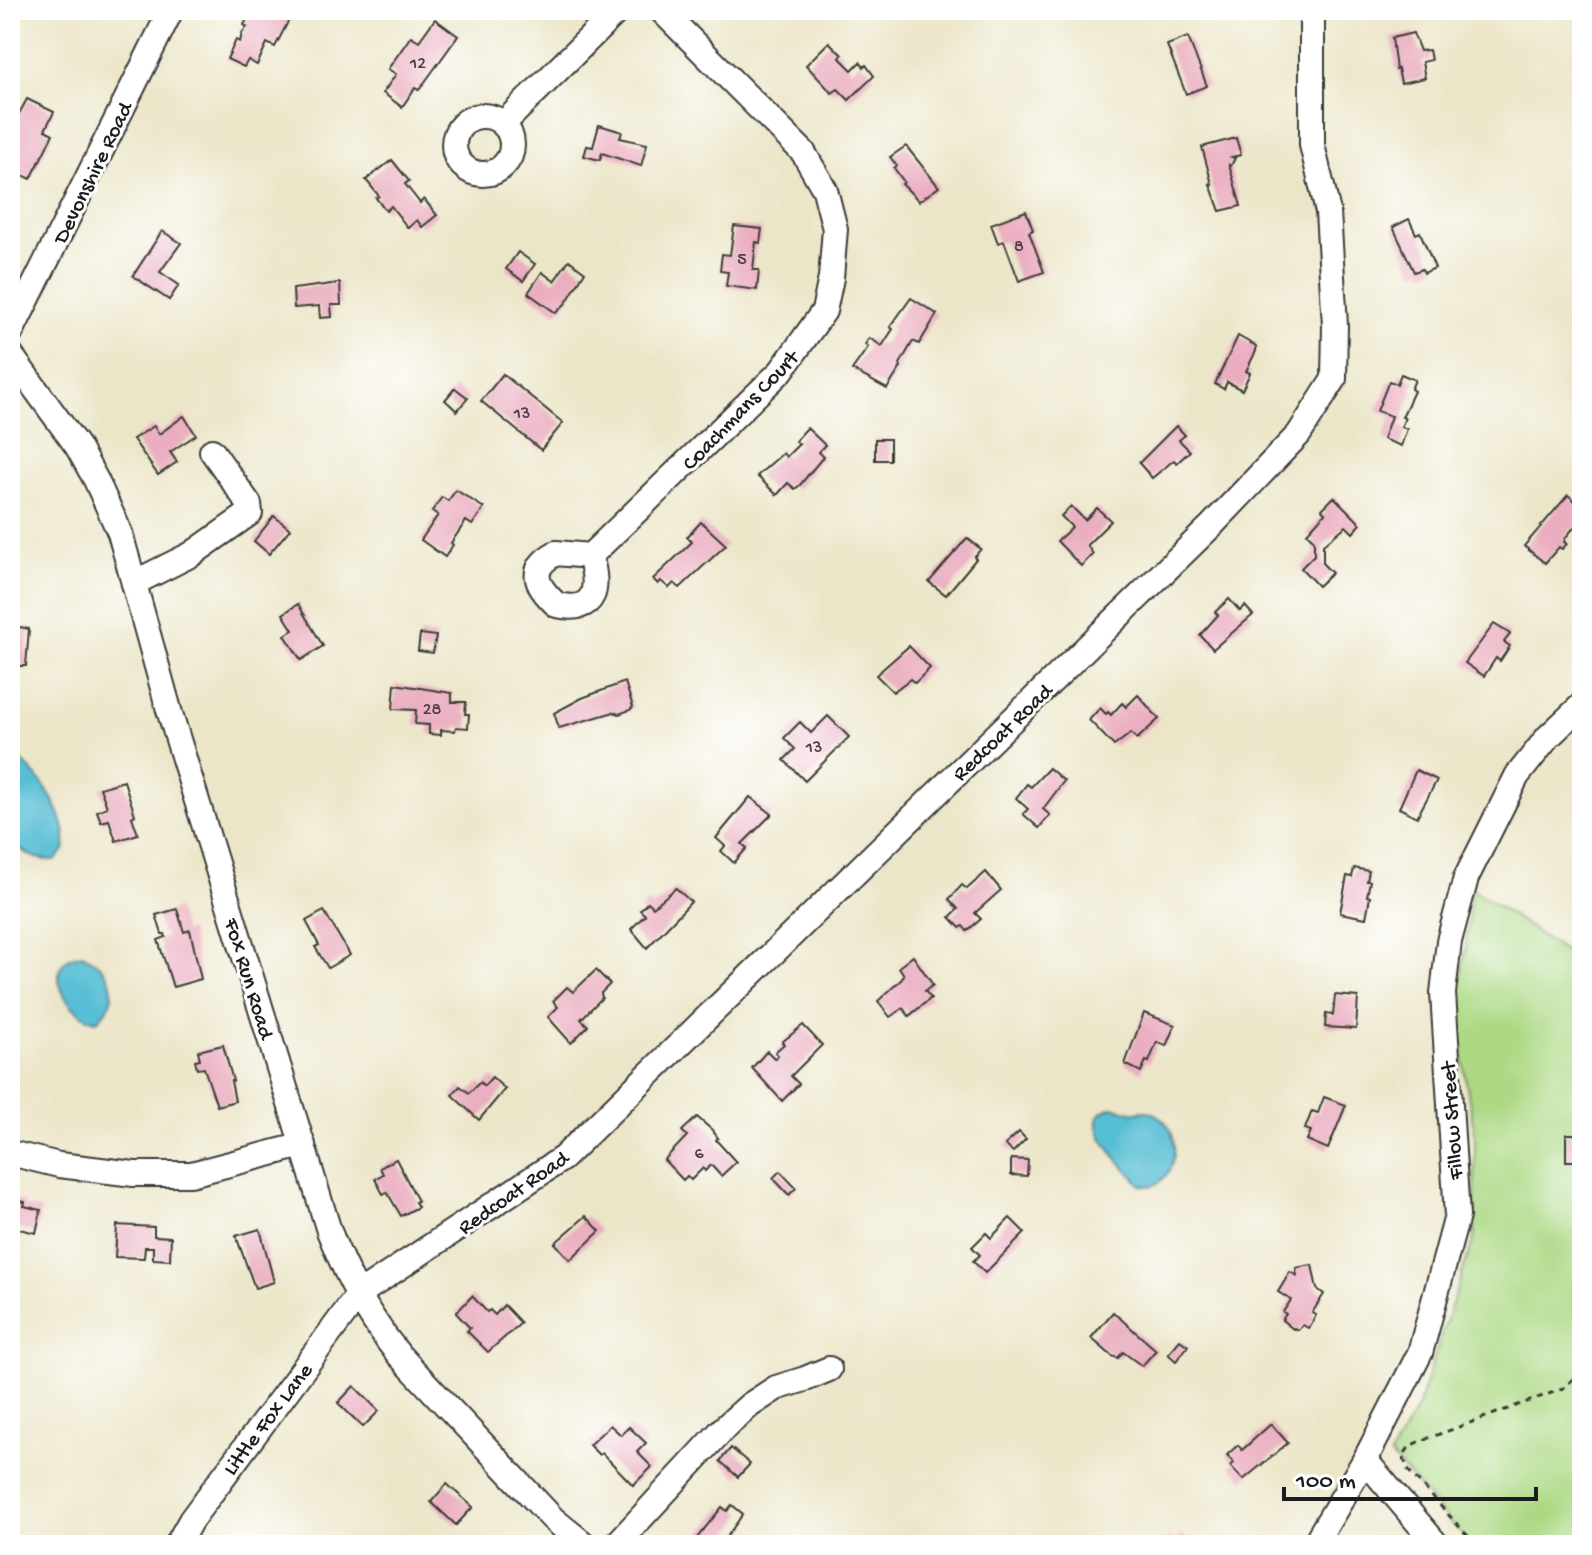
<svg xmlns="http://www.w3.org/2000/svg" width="1592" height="1555" font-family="'Gochi Hand',sans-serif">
	<rect width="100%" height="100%" fill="#fff"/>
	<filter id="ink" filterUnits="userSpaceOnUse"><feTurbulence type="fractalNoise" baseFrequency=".0125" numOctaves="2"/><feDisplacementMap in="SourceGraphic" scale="16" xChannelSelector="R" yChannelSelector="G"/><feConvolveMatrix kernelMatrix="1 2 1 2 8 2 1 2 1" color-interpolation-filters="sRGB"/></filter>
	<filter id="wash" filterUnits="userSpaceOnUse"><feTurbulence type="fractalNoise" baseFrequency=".006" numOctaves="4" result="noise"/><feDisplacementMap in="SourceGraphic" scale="32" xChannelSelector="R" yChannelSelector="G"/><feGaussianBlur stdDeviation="1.8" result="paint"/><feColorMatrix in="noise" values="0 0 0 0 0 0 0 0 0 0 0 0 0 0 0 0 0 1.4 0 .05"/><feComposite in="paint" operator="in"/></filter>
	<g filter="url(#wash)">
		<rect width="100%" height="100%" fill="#ece6c9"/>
		<!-- green -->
		<polygon fill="#add985" stroke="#647a50" stroke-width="2" points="1471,888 1582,963 1582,1545 1471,1545 1390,1455 1418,1406 1475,1235 1475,1134 1459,1039 1459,986 1466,947"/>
		<!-- water -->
		<g fill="#56bed4" stroke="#396d78" stroke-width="2">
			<path d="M11 756C37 764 73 824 64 850 63 851 57 859 56 860 36 861 23 854 10 839Z"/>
			<path d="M82 954C112 969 124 996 97 1021 68 1017 36 962 82 954Z"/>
			<path d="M1113 1107C1120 1108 1126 1111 1132 1112 1139 1113 1144 1109 1151 1112 1191 1128 1174 1194 1141 1185 1127 1169 1071 1118 1113 1107Z"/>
		</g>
		<g id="blocks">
			<!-- building -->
			<g fill="#eaaec0">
				<polygon points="255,10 274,10 290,18 275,47 267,43 257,65 248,60 244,67 227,59 236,40 240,42 242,33 247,27 244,25 251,12 253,13"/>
				<polygon points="435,19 458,36 419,90 415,88 402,107 383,93 396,74 388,69 411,36 419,41"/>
				<polygon points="1413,33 1420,51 1429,50 1431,60 1422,62 1425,78 1401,83 1398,69 1396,70 1392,38"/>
				<polygon points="1188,37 1207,86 1186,94 1167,45"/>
				<polygon points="829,42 842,55 840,58 852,70 860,62 864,67 866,65 874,76 849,100 838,89 832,93 806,65"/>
				<polygon points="27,99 54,112 45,130 53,134 31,179 10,169 10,149 16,136 10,130"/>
				<polygon points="599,125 622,132 620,138 647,144 641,166 602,153 600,160 584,156 587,146 593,147"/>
				<polygon points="1236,138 1241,155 1232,157 1235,158 1231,166 1229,165 1241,206 1220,211 1210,184 1212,184 1202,147"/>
				<polygon points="906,146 939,187 919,201 902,184 904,182 894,168 897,166 890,157"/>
				<polygon points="392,160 409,181 405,184 420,203 424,199 437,215 422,227 417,220 408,228 391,206 386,211 376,198 379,196 366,180"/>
				<polygon points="1026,211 1033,230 1029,232 1044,272 1019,281 1004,241 998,243 991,224"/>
				<polygon points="1409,219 1416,234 1420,232 1435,268 1424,273 1422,269 1414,272 1393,227"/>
				<polygon points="734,226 762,229 760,243 756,242 753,270 759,270 757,290 726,286 728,272 720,271 722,254 730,255"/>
				<polygon points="162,231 181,243 160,272 179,285 169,300 133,276"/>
				<polygon points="518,252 535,264 523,281 506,269"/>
				<polygon points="569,260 585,272 566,303 556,313 528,293 542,272 554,281"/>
				<polygon points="340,283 341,305 331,305 332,317 320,318 319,306 294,308 293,289"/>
				<polygon points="911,298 937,314 919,344 913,341 900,364 901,367 887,389 852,370 868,347 865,345 869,338 882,346 893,329 890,327"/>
				<polygon points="1238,336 1256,346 1256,351 1246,371 1250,373 1242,390 1227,382 1224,389 1215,384"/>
				<polygon points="503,374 563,423 541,450 481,401"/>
				<polygon points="1401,374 1415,380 1411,389 1414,391 1402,417 1405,418 1401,427 1407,429 1401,446 1383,439 1391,416 1377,411 1389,381 1397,384"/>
				<polygon points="455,388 468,398 457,411 445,400"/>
				<polygon points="184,416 196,435 170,452 177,462 158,475 133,439 154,426 159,434"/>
				<polygon points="1176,426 1185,435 1179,440 1190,451 1177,463 1174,460 1152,478 1139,463"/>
				<polygon points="807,428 825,445 818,452 823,457 800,485 795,489 788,483 777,495 757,476 783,453 786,457 799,444 795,441"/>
				<rect x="875" y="439" width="15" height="21"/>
				<polygon points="456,490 484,508 472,525 466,521 451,543 453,545 445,557 421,540 438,515 432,511 442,497 448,501"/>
				<polygon points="1568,495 1582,507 1582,518 1566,537 1564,542 1567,544 1562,549 1559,547 1545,563 1524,546"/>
				<polygon points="1334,497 1361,524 1353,533 1346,526 1323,545 1323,564 1332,573 1318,586 1301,568 1314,555 1314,540 1307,533 1325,513 1322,509"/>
				<polygon points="1071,506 1085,520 1097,508 1111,521 1087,545 1093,554 1081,566 1057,541 1072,527 1061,516"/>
				<polygon points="274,516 290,529 269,554 254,541"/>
				<polygon points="701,522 726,545 680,588 674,583 669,588 661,581 658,584 653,579 692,542 687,537"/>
				<polygon points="967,538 981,549 974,557 976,559 946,595 929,582"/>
				<polygon points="1229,599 1240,611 1245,606 1253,615 1213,649 1200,635 1218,615 1215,612"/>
				<polygon points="298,604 323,646 301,660 285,635 293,630 283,614"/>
				<polygon points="1494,624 1510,634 1504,642 1510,646 1500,661 1496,658 1484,676 1465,663"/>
				<polygon points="20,627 29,629 26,666 10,666 10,628"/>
				<polygon points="420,634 436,636 433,653 418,651"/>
				<polygon points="909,646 930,668 915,683 910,679 893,692 876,675"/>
				<polygon points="625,682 633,707 630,710 619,714 614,712 559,728 554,713 582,698"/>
				<polygon points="395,684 452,693 452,702 466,702 465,714 469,714 468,728 456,727 455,731 441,730 441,735 429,734 429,725 415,724 416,710 393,709"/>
				<polygon points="1138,695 1159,719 1137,739 1131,733 1114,746 1089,720 1100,708 1106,714 1108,712 1111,715 1122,703 1126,707"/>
				<polygon points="828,716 849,737 805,781 784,760 795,749 784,738 800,722 811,733"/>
				<polygon points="1049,768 1064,781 1043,809 1050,815 1039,828 1023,814 1028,809 1016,798 1027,784 1031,787"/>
				<polygon points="1416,770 1437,780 1417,817 1399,808"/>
				<polygon points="124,781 135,815 132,817 138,834 116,841 109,820 101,822 97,811 107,807 100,788"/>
				<polygon points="750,797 772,814 742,844 747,848 734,863 721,851 725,846 716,838"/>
				<polygon points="1354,868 1369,871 1367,881 1370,881 1367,896 1370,897 1366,918 1340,913 1347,876 1352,877"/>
				<polygon points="986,872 1001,890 975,913 981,919 967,931 963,926 960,928 950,917 958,909 949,899 962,885 967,889"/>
				<polygon points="676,888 691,902 647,948 631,929 645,915 640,910 648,902 653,907"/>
				<polygon points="177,909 184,932 190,930 201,979 173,987 158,940 166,937 165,934 162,934 156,915"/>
				<polygon points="324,911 350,955 328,968 315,947 319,945 306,921"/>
				<polygon points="913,956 933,985 925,991 931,998 909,1016 903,1008 890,1017 878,1001 902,979 904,975 899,967"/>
				<polygon points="596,970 610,984 601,993 602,998 581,1019 588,1026 571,1043 548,1017 558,1007 553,1001 567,987 573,992"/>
				<polygon points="1335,995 1358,997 1356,1029 1325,1027 1326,1014 1333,1015"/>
				<polygon points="1144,1013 1175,1025 1166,1046 1157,1042 1149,1062 1146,1061 1141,1072 1125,1064"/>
				<polygon points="803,1025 822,1045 791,1076 799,1084 782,1101 752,1068 767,1051 775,1059 778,1055 775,1052 784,1044 782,1042"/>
				<polygon points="223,1045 233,1081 231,1081 235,1101 217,1106 204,1068 197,1069 195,1060 200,1059 198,1051"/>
				<polygon points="492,1077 505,1089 479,1120 452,1095 460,1086 469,1093 480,1082 484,1086"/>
				<polygon points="1324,1097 1346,1105 1328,1149 1307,1140 1311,1131 1305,1129 1312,1111 1318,1113"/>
				<polygon points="697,1117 712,1130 718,1138 716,1140 736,1162 721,1176 711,1165 705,1171 703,1168 691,1180 687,1176 683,1180 664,1160 687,1136 682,1131"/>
				<polygon points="1019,1132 1026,1139 1013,1152 1005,1145"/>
				<rect x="1566" y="1134" width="16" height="27"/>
				<polygon points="396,1159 418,1201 415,1202 418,1207 401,1216 387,1192 383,1194 375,1179 383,1174 380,1168"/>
				<polygon points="1011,1159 1028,1160 1027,1176 1011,1175"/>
				<polygon points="780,1171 796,1188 789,1195 773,1178"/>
				<polygon points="10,1199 25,1202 24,1206 41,1210 36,1233 15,1228 13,1237 10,1237"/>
				<polygon points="586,1216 600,1231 570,1260 555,1243"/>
				<polygon points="1010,1218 1025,1233 985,1273 973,1261 980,1255 972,1247 986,1233 991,1238"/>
				<polygon points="117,1225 154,1227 154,1236 171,1237 170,1260 153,1259 153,1247 145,1247 144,1258 115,1257"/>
				<polygon points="260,1229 274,1282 255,1288 236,1236"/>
				<polygon points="1312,1265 1317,1289 1324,1294 1312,1313 1316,1315 1312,1323 1308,1328 1303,1325 1298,1330 1294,1328 1293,1329 1282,1320 1286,1314 1283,1312 1291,1300 1278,1292 1290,1272 1297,1276 1296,1268"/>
				<polygon points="472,1296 487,1312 490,1310 495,1315 504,1305 521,1323 488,1352 467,1331 470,1328 456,1313"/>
				<polygon points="1113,1312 1156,1350 1142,1366 1123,1352 1118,1358 1112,1356 1091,1338"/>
				<polygon points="1180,1340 1188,1346 1176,1361 1168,1354"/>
				<polygon points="354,1386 379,1411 363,1427 338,1403"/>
				<polygon points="1271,1424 1288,1443 1243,1480 1230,1466 1234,1463 1227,1455 1238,1445 1242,1450"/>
				<polygon points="610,1425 621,1435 629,1427 646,1443 637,1452 652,1467 633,1485 602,1453 599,1455 589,1445"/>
				<polygon points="731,1448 750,1464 738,1477 720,1461"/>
				<polygon points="447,1484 473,1507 456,1525 431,1502"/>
				<polygon points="732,1505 743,1514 721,1545 718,1543 705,1545 697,1538 722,1507 727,1511"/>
				<polygon points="1182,1534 1189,1541 1193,1537 1201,1545 1163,1545 1169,1538 1175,1543"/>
			</g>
		</g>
	</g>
	<g filter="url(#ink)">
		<use href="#blocks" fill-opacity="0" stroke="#3b3a36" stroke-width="2"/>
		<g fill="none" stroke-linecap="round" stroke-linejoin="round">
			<defs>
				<g id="minor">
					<circle cx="483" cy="145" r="29"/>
					<polyline points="503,124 618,10"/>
					<polyline points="10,334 171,10"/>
					<path d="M10 354 77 446 96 480 120 533 169 710 329 1231C346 1275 369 1318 399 1355L553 1519 585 1545"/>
					<path d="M590 556C599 586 598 614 557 605 536 586 527 569 556 553L590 556 781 371 824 311 831 278 835 229 825 190 803 152 661 10"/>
					<polyline points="134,583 192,554 250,513 249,504 212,451"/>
					<polyline points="10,1153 59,1165 134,1174 191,1174 303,1145"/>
					<polyline points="1365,1460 1437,1545"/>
					<polyline points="177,1545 191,1520 359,1294 563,1158 1212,525 1299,434 1334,379 1335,325 1328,212 1312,145 1312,10"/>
					<polyline points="616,1545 723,1429 750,1405 776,1388 805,1379 829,1369"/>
					<polyline points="1314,1545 1365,1460 1420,1353 1457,1216 1443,993 1449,941 1466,878 1517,776 1548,737 1582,705"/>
				</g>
			</defs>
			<!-- minor casing -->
			<use href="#minor" stroke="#3b3a36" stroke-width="28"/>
			<!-- path -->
			<polyline stroke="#3b3a36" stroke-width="3" stroke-dasharray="6 6" stroke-linecap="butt" points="1476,1545 1408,1470 1403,1456 1410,1446 1418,1442 1562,1389 1582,1371"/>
			<!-- minor -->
			<use href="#minor" stroke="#fff" stroke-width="24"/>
		</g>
	</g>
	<g text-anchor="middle" stroke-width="6" stroke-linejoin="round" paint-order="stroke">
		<!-- number labels -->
		<g font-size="18" fill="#504045">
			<text x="418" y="68">12</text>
			<text x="1019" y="251">8</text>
			<text x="742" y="264">5</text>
			<text x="522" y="418">13</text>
			<text x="432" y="714">28</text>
			<text x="814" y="752">13</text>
			<text x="699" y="1158">6</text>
		</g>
		<!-- street labels -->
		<g font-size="22" fill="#1c1c1c" stroke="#fff">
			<text transform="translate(91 172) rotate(-64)" y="8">Devonshire Road</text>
			<text transform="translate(739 409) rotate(-46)" y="8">Coachmans Court</text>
			<text transform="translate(1001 731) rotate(-44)" y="8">Redcoat Road</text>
			<text transform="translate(251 978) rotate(73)" y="8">Fox Run Road</text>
			<text transform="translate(1450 1121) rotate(-94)" y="8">Fillow Street</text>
			<text transform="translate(512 1191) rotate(-35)" y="8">Redcoat Road</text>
			<text transform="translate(266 1418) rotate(-53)" y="8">Little Fox Lane</text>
		</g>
	</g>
	<!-- margin -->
	<rect width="1592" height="1555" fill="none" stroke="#fff" stroke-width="40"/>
	<!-- scale -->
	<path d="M1284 1487v12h252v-12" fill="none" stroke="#1c1c1c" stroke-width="4"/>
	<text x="1296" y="1487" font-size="24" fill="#1c1c1c" stroke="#ffffff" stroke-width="6" paint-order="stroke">100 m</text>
</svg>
